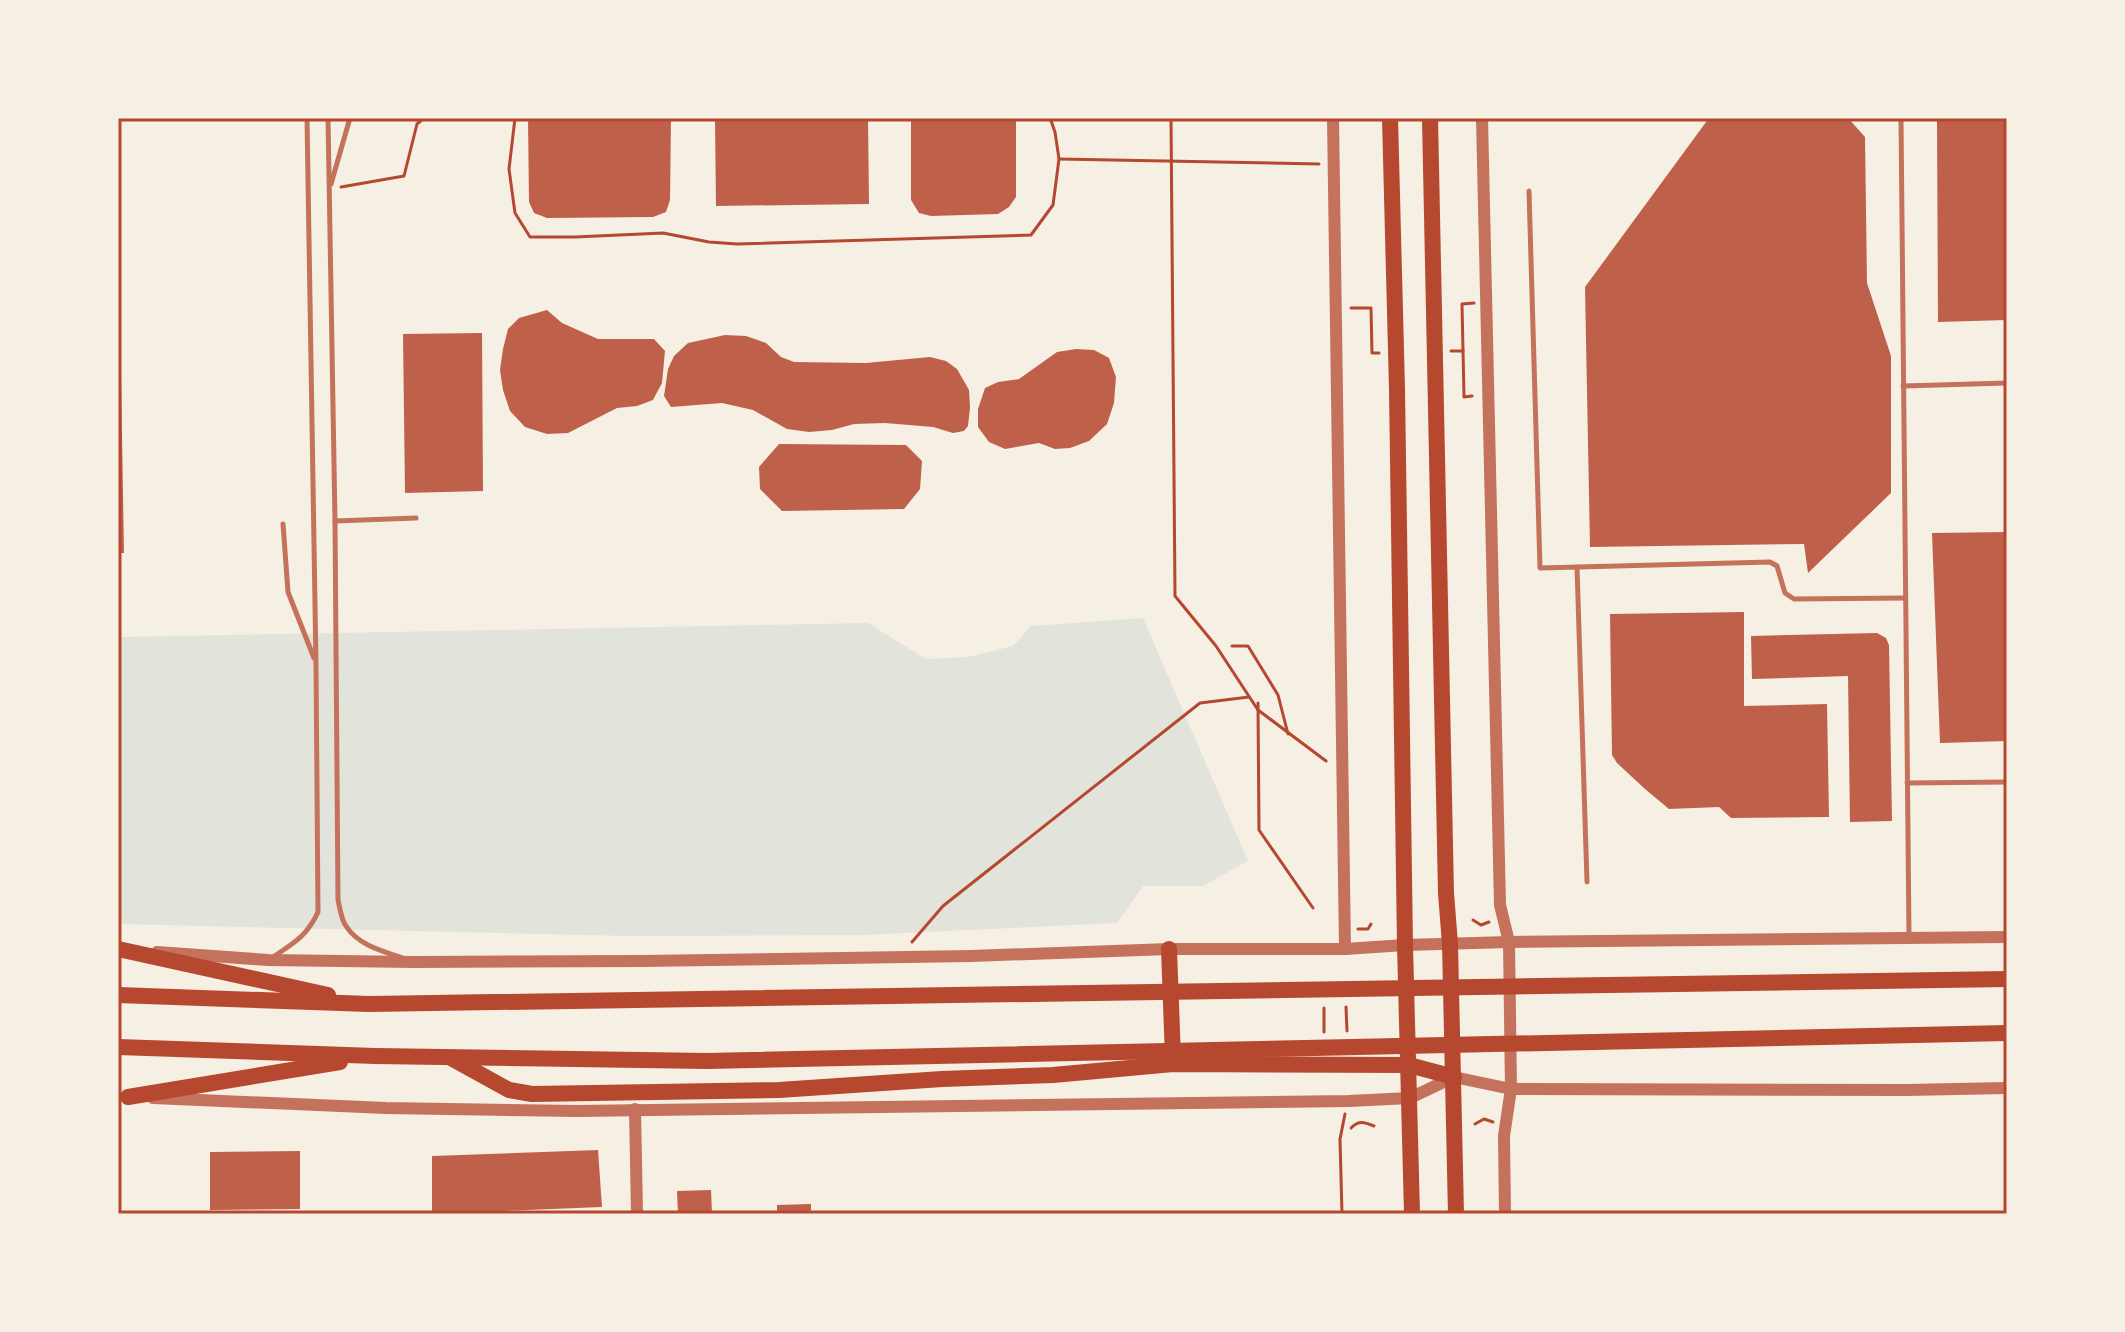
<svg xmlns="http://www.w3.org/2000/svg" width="2125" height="1332" font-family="'PT Sans',sans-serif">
	<rect width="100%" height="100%" fill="#f6efe4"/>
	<!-- green -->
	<polygon fill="#e2e4dc" points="1143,618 1248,861 1203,886 1143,886 1117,923 862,935 627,936 118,924 118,637 868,623 926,659 968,657 1013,646 1031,626"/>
	<!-- building -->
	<g fill="#bf614a">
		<polygon points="528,118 671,118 670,200 666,212 653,217 547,218 534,213 529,202"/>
		<polygon points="715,118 868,118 869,204 716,206"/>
		<polygon points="911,118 1016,118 1016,197 1009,207 998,214 931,216 919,213 911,200"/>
		<polygon points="1709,118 1848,118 1865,137 1867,283 1891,356 1891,493 1808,573 1804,544 1590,547 1585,287"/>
		<polygon points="1937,118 2007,118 2007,320 1938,322"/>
		<polygon points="547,310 562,323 598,339 654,339 665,351 662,383 653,400 637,406 617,408 568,433 547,434 525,427 510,411 503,390 500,370 503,349 508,329 519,318"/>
		<polygon points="482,333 483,491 405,493 403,334"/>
		<polygon points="725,335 746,336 766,343 781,357 794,362 866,363 930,357 946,361 957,369 969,390 970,408 968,426 964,431 953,433 933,427 885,423 854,424 832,430 809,432 787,429 753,410 722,403 671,407 664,396 668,369 674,356 688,343"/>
		<polygon points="1076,349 1094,350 1109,358 1116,377 1114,403 1107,424 1089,441 1070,448 1055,449 1039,443 1005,449 989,442 978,427 978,409 985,388 998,382 1019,379 1057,352"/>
		<polygon points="118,377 121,377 124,553 118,553"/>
		<polygon points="779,444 906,445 922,461 920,489 904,509 782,511 760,489 759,467"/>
		<polygon points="2007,532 2007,741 1940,743 1932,533"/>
		<polygon points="1744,612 1744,706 1827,704 1829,817 1731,818 1719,807 1669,809 1645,789 1617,763 1612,755 1610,614"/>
		<polygon points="1877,633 1886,638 1889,645 1892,821 1850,822 1848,676 1752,679 1751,636"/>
		<polygon points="598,1150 602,1207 432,1214 432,1156"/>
		<polygon points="300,1151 300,1209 210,1210 210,1152"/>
		<polygon points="711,1190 712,1214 678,1214 677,1191"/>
		<polygon points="811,1204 811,1214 777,1214 777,1205"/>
	</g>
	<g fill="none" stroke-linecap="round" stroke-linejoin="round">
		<!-- path -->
		<g stroke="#b5482f" stroke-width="3">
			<polyline points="515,118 509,169 515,213 530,237 575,237 663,233 709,242 737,244 1031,235 1053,205 1059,159 1055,132 1050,118"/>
			<polyline points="1171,118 1175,596 1216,646 1258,710 1326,761"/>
			<polyline points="1059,159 1319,164"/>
			<polyline points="341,187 404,176 417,124 424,118"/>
			<polyline points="1351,308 1371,308 1372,353 1379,353"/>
			<polyline points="1451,351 1463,351"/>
			<polyline points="1472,396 1464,397 1462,304 1474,303"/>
			<polyline points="1232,646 1248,646 1278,695 1288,734"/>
			<polyline points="1258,703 1259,830 1313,908"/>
			<polyline points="1473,920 1481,925 1489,922"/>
			<polyline points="1358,929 1368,929 1371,924"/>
			<polyline points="912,942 943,906 1200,703 1249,697"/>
			<polyline points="1346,1007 1347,1031"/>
			<polyline points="1324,1032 1324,1008"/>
			<polyline points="1475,1124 1484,1119 1493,1122"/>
			<path d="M1351 1128C1359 1120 1364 1122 1374 1126"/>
			<polyline points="1342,1214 1340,1139 1345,1114"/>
		</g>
		<!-- service -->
		<g stroke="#c5725c" stroke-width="5">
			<path d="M328 118 335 521 338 900C340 908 341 919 346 926 358 945 382 951 403 958"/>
			<polyline points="1901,118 1909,937"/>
			<polyline points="331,184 350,118"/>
			<polyline points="1529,191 1540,568 1770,562 1777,566 1785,593 1794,599 1905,598"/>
			<polyline points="1903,386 2007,383"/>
			<polyline points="335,521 416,518"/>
			<polyline points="283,524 288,592 314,658"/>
			<polyline points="1577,567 1587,882"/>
			<polyline points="1907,783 2007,782"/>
			<path d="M273 957C294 943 307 936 318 912L316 665 307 118"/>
		</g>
		<!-- tertiary -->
		<g stroke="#c5725c" stroke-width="12">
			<polyline points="1333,118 1345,949"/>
			<polyline points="1482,118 1500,905 1509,942 1511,1089 1504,1136 1505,1214"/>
			<polyline points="157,952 268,960 415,962 642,961 971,956 1169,949 1345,949 1405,945 1509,942 2007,937"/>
			<polyline points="153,1098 386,1108 576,1111 1349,1101 1410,1098 1454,1077 1511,1089 1907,1090 2007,1088"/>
			<polyline points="635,1109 637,1214"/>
		</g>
		<!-- trunk -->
		<g stroke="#b5482f" stroke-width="16">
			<polyline points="1390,118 1397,389 1405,945 1412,1214"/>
			<polyline points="1430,118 1446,893 1450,944 1456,1214"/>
			<polyline points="118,949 328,995"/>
			<polyline points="1169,949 1173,1058"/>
			<polyline points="118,995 369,1004 2007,979"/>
			<polyline points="118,1047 375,1056 707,1061 2007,1033"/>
			<polyline points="451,1058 509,1090 532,1094 779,1090 942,1079 1053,1075 1173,1064 1409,1065 1454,1077"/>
			<polyline points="128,1097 340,1062"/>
		</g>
	</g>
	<!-- border -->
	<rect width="2125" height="1332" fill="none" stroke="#f6efe4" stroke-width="240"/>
	<rect x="120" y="120" width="1885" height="1092" fill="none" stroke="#b5482f" stroke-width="3"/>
</svg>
